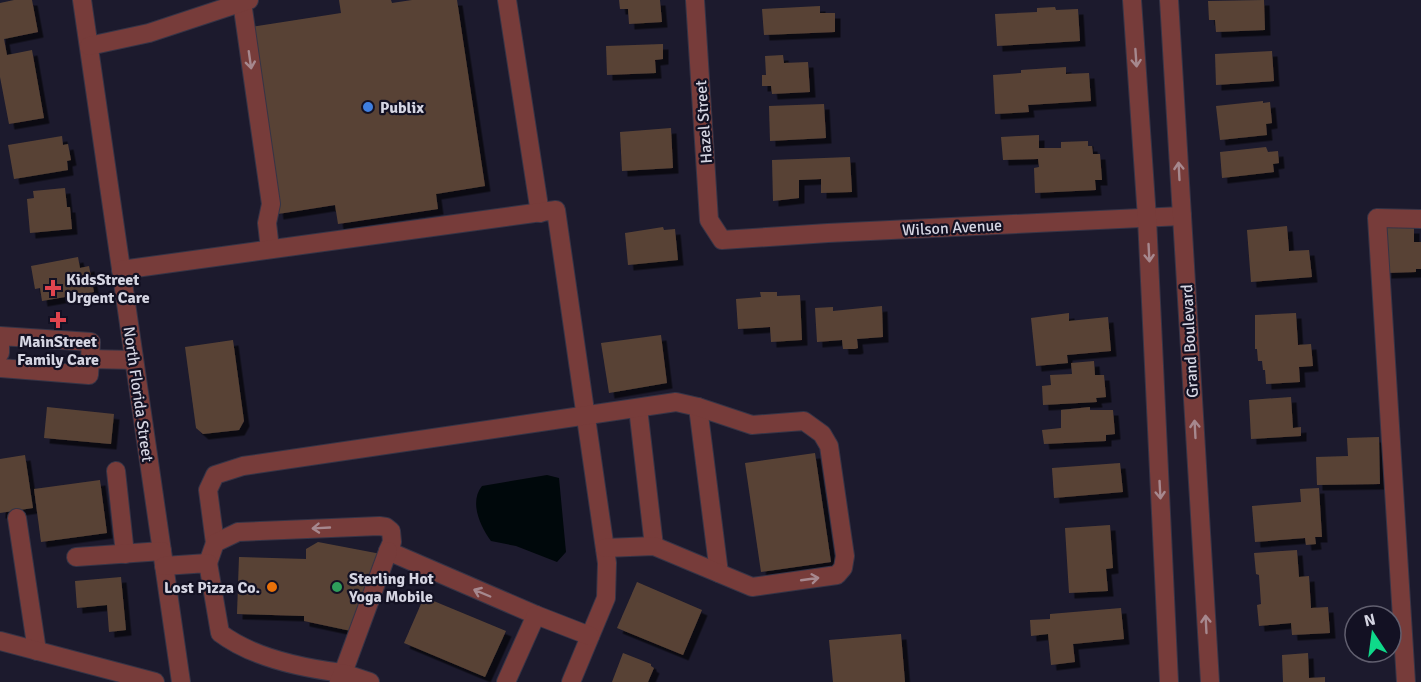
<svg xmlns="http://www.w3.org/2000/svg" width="1421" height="682" font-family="Signika,sans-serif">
	<defs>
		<filter id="shadow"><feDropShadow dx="5.5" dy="5.5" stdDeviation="0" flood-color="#0009"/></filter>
	</defs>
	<rect width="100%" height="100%" fill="#1c1a2d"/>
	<!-- water -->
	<path fill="#00080b" d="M547 475 559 478 566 552 557 562 516 546 491 541C480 526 469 502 482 486Z"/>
	<!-- building -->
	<g fill="#584336" filter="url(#shadow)">
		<polygon points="14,0 32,0 38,32 4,39 7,55 32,50 44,118 9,124 0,77 0,3"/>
		<polygon points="339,0 391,0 392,3 412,0 457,0 485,186 436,194 438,209 338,224 335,205 278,214 251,27 341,13"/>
		<polygon points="619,0 660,0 662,22 629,24 628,9 620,9"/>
		<polygon points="1264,0 1265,30 1216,32 1215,20 1209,20 1208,1"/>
		<polygon points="820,6 820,13 835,13 835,32 764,35 762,9"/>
		<polygon points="1055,7 1056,10 1078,9 1080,41 997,46 995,14 1037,12 1037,8"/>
		<polygon points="663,44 663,59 655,60 656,73 607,75 606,46"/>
		<polygon points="1272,51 1274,81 1216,85 1215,54"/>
		<polygon points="783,55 784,63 808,62 810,92 772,94 771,86 762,86 762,75 766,75 765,56"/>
		<polygon points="1066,67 1066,74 1089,73 1091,101 1028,105 1029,112 995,114 993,75 1021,73 1021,70"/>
		<polygon points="1263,101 1263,103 1270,102 1272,123 1266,124 1267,135 1220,140 1216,106"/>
		<polygon points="824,104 826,138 770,141 769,106"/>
		<polygon points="671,128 673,168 622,171 620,132"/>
		<polygon points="1039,135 1039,148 1061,148 1061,142 1088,141 1088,146 1092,146 1093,154 1100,154 1102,180 1095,180 1096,190 1035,193 1034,168 1039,167 1038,159 1003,160 1001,137"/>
		<polygon points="62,136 63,145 68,144 71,160 67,161 68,170 14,179 8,145"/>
		<polygon points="1266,147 1268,152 1278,151 1279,163 1273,164 1274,172 1222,178 1220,152"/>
		<polygon points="850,157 852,192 821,193 821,179 799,180 799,198 773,201 772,160"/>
		<polygon points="65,188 67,207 70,207 72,229 30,233 27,199 34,198 33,191"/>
		<polygon points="1287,226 1289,251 1309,250 1312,277 1251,282 1247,230"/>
		<polygon points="663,227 664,230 675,229 678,260 628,265 625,233"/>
		<polygon points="1385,228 1414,228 1414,242 1421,242 1421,269 1416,269 1416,272 1386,273"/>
		<polygon points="78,257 80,268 89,266 94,292 42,301 40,288 35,289 31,266"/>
		<polygon points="760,292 777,292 777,296 800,295 802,340 771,342 770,327 738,329 736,299 761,297"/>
		<polygon points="882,306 883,337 857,339 858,348 855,349 843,349 842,340 817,342 815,308 833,307 833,311"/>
		<polygon points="1069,313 1069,321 1108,317 1111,351 1067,355 1068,363 1036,366 1031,318"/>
		<polygon points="1296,313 1298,345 1311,344 1313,366 1299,367 1300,382 1266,384 1265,370 1263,370 1262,361 1258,361 1257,349 1255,349 1255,315"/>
		<polygon points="661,335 667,383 609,393 601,343"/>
		<polygon points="233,340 244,421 239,430 203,434 196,428 185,347"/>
		<polygon points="1094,361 1095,375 1104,375 1106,397 1096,398 1097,402 1043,405 1042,386 1051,385 1050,375 1072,374 1071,363"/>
		<polygon points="1291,397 1293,428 1301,427 1301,436 1251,439 1249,400"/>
		<polygon points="47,407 114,414 111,444 44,438"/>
		<polygon points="1090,407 1090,410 1113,410 1115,434 1106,435 1106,441 1044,444 1042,430 1061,428 1061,410"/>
		<polygon points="1379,437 1380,484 1317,485 1316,457 1348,456 1347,438"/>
		<polygon points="815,453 831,562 761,572 745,463"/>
		<polygon points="25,455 33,508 0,513 0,459"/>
		<polygon points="1120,463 1123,492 1054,498 1052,468"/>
		<polygon points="100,480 107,533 41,542 34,489"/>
		<polygon points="1319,488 1322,537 1315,537 1316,544 1306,545 1305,538 1255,542 1252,506 1301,502 1300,489"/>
		<polygon points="1110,525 1113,568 1106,569 1108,591 1069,593 1065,528"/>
		<polygon points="318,542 381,554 351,631 304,621 304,616 237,614 239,557 306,559 306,549"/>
		<polygon points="1297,550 1299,577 1309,576 1311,608 1328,607 1330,633 1292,635 1291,623 1259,626 1257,605 1261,604 1259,575 1256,574 1254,553"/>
		<polygon points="121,577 126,630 109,632 107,605 77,608 75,581"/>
		<polygon points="637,582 702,610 683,655 617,628"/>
		<polygon points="424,597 506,631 485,677 404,643"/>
		<polygon points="1121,608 1124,639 1073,644 1075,662 1051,665 1048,634 1031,636 1030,620 1050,619 1050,614"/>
		<polygon points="901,634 905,682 833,682 829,640"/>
		<polygon points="623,653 651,664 651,666 654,668 648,682 612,682"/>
		<polygon points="1308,653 1309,678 1325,677 1325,682 1283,682 1282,655"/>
	</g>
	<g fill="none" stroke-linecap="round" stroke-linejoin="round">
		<defs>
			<g id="minor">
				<polyline points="82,0 181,682"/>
				<polyline points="507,0 540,213"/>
				<polyline points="695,0 709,220 722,240 828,233 1182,216"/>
				<polyline points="1132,0 1147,218 1169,682"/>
				<polyline points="1169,0 1210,682"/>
				<polyline points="242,2 271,204 267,223 270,249"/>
				<polyline points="89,46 149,33 249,0"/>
				<polyline points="121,270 556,210 607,563 606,598 571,682"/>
				<polyline points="0,353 0,336 91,342 89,375 0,368"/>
				<polyline points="90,359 134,360"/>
				<polyline points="698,407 719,573"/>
				<polyline points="638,408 654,546"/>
				<polyline points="116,471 125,554"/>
				<polyline points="17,518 37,651"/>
				<polyline points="215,543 208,490 215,475 243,466 676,402 698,407 752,425 804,421 822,434 829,446 845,556 843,568 837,575 752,587 654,546 605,548"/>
				<polyline points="76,557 162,551"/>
				<polyline points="208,563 215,543 238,532 379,526 386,527 391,531 392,542 388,551 536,615"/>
				<path d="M164 566 208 563 220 633C253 658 302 668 343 673L388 551"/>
				<polyline points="0,641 155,682"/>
				<polyline points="339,682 343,673 370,682"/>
				<polyline points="506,682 536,615 590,636"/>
				<polyline points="1406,682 1377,218 1421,219"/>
			</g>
		</defs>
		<!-- minor casing -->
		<use href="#minor" stroke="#363446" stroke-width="20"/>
		<!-- minor -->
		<use href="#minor" stroke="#773c3a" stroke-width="18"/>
	</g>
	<!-- one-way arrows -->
	<defs><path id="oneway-shaft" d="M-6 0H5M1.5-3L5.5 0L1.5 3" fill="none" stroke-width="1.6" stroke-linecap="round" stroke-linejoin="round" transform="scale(1.5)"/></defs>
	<g stroke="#a6888e">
		<use href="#oneway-shaft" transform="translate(1136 58) rotate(86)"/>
		<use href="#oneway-shaft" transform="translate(250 60) rotate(82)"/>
		<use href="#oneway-shaft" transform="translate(1179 171) rotate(-93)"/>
		<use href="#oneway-shaft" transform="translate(1149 253) rotate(87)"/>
		<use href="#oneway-shaft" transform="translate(1195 429) rotate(-93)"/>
		<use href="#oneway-shaft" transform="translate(1160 490) rotate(87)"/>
		<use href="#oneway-shaft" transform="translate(321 528) rotate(177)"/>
		<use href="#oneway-shaft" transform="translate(810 579) rotate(-8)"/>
		<use href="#oneway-shaft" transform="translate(482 593) rotate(-157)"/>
		<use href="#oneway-shaft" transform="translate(1206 624) rotate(-93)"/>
	</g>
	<!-- markers -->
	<circle fill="#3f7fe0" stroke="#131123" stroke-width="2" cx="368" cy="107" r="6"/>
	<g fill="#e0444e" stroke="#131123" stroke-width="2">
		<path d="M50 279h6v6h6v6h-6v6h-6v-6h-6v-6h6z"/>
		<path d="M55 311h6v6h6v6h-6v6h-6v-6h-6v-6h6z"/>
	</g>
	<circle fill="#e8710a" stroke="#131123" stroke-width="2" cx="272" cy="587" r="6"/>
	<circle fill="#2e9e5b" stroke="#131123" stroke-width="2" cx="337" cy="587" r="6"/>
	<g text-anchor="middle" stroke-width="4.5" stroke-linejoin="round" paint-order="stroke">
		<!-- poi labels -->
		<g font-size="16" font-weight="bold" fill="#d5d5e2" stroke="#131123" text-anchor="start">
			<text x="380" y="113">Publix</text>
			<text x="66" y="285">KidsStreet<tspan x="66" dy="18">Urgent Care</tspan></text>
			<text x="58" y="347" text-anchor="middle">MainStreet<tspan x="58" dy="18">Family Care</tspan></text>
			<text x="349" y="584">Sterling Hot<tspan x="349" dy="18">Yoga Mobile</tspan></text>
			<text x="260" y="593" text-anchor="end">Lost Pizza Co.</text>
		</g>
		<!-- street labels -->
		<g font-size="16" fill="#d5d5e2" stroke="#131123">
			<text transform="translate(703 122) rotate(-94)" y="6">Hazel Street</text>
			<text transform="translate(952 227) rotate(-3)" y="6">Wilson Avenue</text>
			<text transform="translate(1189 341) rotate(-93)" y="6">Grand Boulevard</text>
			<text transform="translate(139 394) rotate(82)" y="6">North Florida Street</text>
		</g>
	</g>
	<!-- north arrow -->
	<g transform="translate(1373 634) rotate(347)"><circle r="28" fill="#131123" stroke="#615f6f" stroke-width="1.5"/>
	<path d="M0-4.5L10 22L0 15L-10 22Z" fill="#0fd98a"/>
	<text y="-9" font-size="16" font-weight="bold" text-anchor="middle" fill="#d5d5e2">N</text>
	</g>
</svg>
